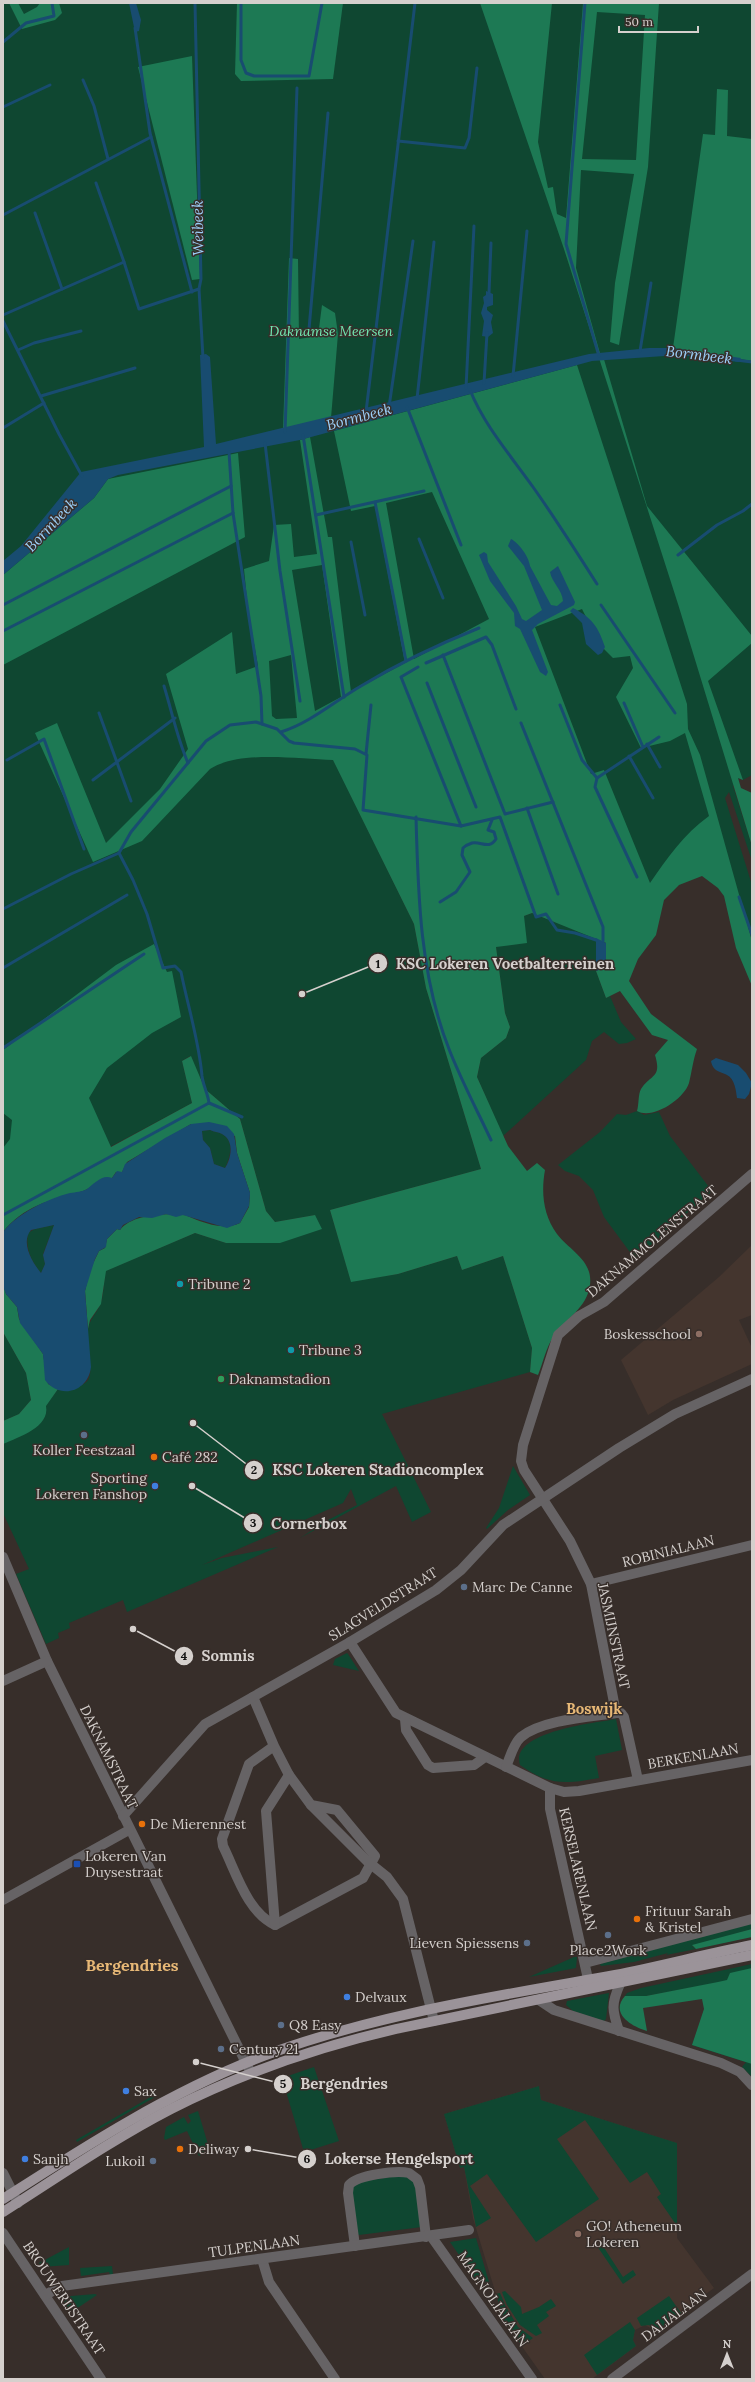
<svg xmlns="http://www.w3.org/2000/svg" width="755" height="2382" font-family="Lora,serif">
	<rect width="100%" height="100%" fill="#372e2a"/>
	<!-- built -->
	<g fill="#44352e">
		<polygon points="752,1245 752,1315 739,1320 752,1348 752,1364 673,1400 648,1415 621,1360 719,1277"/>
		<polygon points="539,2086 541,2100 677,2143 677,2238 714,2288 656,2331 645,2325 635,2330 633,2340 636,2346 592,2379 545,2379 504,2321 473,2218 464,2167 460,2168 444,2114"/>
	</g>
	<!-- green -->
	<g fill="#0f4731">
		<path d="M3 3H752V775L743 780 739 778 733 786 752 846V861L729 792 725 798 752 885V941L714 813 642 918 333 759 414 924 426 988 481 1169 330 1210 351 1281 398 1274 457 1256 462 1270 503 1256 532 1348 530 1372 382 1414 431 1512 412 1522 396 1486 300 1538 328 1520 357 1505 351 1489 343 1503 202 1565 222 1558 278 1547 127 1612 123 1600 69 1623 70 1628 58 1633 59 1638 46 1644 16 1574 29 1569 3 1513V1429L39 1414 58 1389C111 1388 81 1361 88 1329 90 1319 96 1314 100 1305 104 1296 104 1281 105 1271L195 1233 226 1243H280L315 1215 275 1222 266 1211 240 1119 205 1089 190 1056 182 1061 192 1103 3 1204Z"/>
		<polygon points="532,913 596,938 596,971 606,998 610,996 621,1022 636,1039 627,1043 619,1044 604,1032 592,1041 586,1060 503,1136 477,1077 481,1058 506,1038 510,1027 505,1013 496,947 524,916"/>
		<polygon points="637,1111 644,1115 659,1112 670,1136 712,1191 635,1259 604,1217 593,1190 579,1176 565,1171 558,1165 600,1132 617,1114 626,1115"/>
		<path d="M210 1130C214 1132 218 1132 222 1134 235 1141 230 1158 225 1168L214 1164 210 1148 203 1140 202 1131Z"/>
		<path d="M54 1225 43 1254 45 1264 41 1273C32 1262 25 1249 28 1233L35 1229Z"/>
		<polygon points="3,1332 26,1373 31,1400 19,1414 3,1421"/>
		<polygon points="513,1466 530,1495 508,1510 487,1529 486,1528 499,1508"/>
		<polygon points="347,1653 348,1654 359,1671 333,1665 335,1659"/>
		<path d="M616 1719 622 1750 595 1756 599 1778C566 1784 549 1786 520 1765 509 1732 594 1723 616 1719Z"/>
		<polygon points="752,1923 752,1929 692,1946 696,1949 666,1955 668,1953 634,1962 601,1966 600,1964"/>
		<polygon points="574,1957 577,1957 576,1968 529,1977"/>
		<polygon points="752,1964 752,2077 742,2067 746,2062 692,2045 717,1983 646,1996 625,1996 627,1993 641,1988"/>
		<polygon points="609,1993 606,2019 604,2021 573,2011 566,2005 567,2001"/>
		<polygon points="314,2067 339,2141 304,2152 282,2078"/>
		<polygon points="539,2086 541,2100 677,2143 677,2226 657,2197 661,2194 647,2172 630,2183 585,2120 557,2139 599,2199 536,2242 487,2174 470,2186 491,2218 476,2227 464,2167 460,2168 444,2114"/>
		<polygon points="154,2095 155,2097 77,2142 76,2140"/>
		<polygon points="198,2111 210,2151 199,2156 187,2131 165,2140 164,2138 166,2127 184,2117 188,2124 191,2121 188,2115"/>
		<polygon points="404,2175 415,2183 422,2227 359,2235 356,2233 352,2187 358,2182"/>
		<polygon points="476,2238 489,2282 477,2281 450,2242"/>
		<polygon points="601,2243 623,2277 633,2270 636,2275 623,2284 597,2246"/>
		<polygon points="69,2247 69,2265 42,2267 39,2263"/>
		<polygon points="112,2266 113,2275 110,2275 109,2272 81,2276 80,2268"/>
		<polygon points="505,2291 521,2307 522,2314 539,2307 551,2299 556,2306 546,2312 549,2316 537,2325 542,2333 536,2336 520,2325 507,2305 502,2292"/>
		<polygon points="500,2293 505,2305 518,2327 533,2338 522,2346 504,2321 496,2294"/>
		<polygon points="95,2294 97,2295 70,2313 64,2304 65,2300 71,2296"/>
		<polygon points="669,2296 681,2313 656,2331 649,2325 641,2326 637,2318"/>
		<polygon points="630,2322 635,2330 633,2340 636,2346 597,2375 584,2355"/>
	</g>
	<!-- forest -->
	<g fill="#1d7954" fill-rule="evenodd">
		<polygon points="9,3 18,3 24,14 37,7 40,3 59,3 62,13 55,20 22,29"/>
		<polygon points="237,3 343,3 333,79 241,81 235,74"/>
		<path d="M480 3H552L538 142 548 188 553 187 557 214 566 218 583 3H659L648 167 619 345 610 342 615 283 634 174 581 170 576 268 601 357 603 356 647 506 752 636V643L708 681 743 780 738 778 741 788 752 793V846L678 604 564 249ZM597 12 645 15 636 160 582 159Z"/>
		<polygon points="192,56 200,279 192,280 138,67"/>
		<polygon points="717,89 728,90 727,136 752,139 752,361 673,348 703,134 715,135"/>
		<polygon points="289,258 298,259 299,339 318,336 322,305 335,313 338,334 331,418 283,429"/>
		<path d="M577 365 687 704 688 729 700 755 752 941V986L736 948 724 896 718 888 702 876 679 885 664 900 656 935 638 959 629 981 651 1014 697 1049C693 1060 692 1071 689 1083 684 1099 653 1120 637 1111 639 1105 638 1094 641 1089 651 1074 662 1078 655 1055L668 1040 652 1035 620 991 606 998 596 971 606 967V943L532 913 524 916 527 943 496 947 505 1013 510 1027 506 1038 481 1058 477 1077 508 1146 527 1171 537 1163 545 1170C541 1192 543 1215 557 1234 570 1251 593 1260 590 1285 587 1308 566 1318 554 1336 546 1347 543 1363 538 1375L530 1372 532 1348 503 1256 462 1270 457 1256 398 1274 351 1282 330 1210 481 1169 426 988 414 924 333 760C298 759 239 750 210 769L142 841 93 862 35 733 57 723 106 843 160 789 188 749 166 674 232 632 236 674 258 666 248 610 244 569 269 561 274 525 291 524 294 557 317 554 300 440 310 437 328 537H332L351 692 405 663 375 506 351 511 334 431ZM432 492 489 619 414 659 386 503ZM322 565 341 697 315 711 292 570ZM582 609 600 645 613 658 630 656 633 668 616 697 641 748 670 741 685 733 709 816C683 835 668 857 650 883L604 770 591 774 535 627ZM291 655 297 718 276 719 272 716 269 661Z"/>
		<polygon points="238,453 245,537 3,665 3,575 94,498 108,479"/>
		<path d="M154 944 167 972 172 971 181 1017 152 1033 107 1068 89 1098 111 1147 192 1103 182 1061 191 1056 205 1089 240 1119 266 1211 275 1222 315 1215 322 1229 280 1243H226L195 1233 106 1271 101 1304 90 1320 88 1329 85 1291 90 1270 99 1251 105 1248 107 1239 117 1229 120 1230C132 1214 166 1213 183 1215 187 1215 189 1217 192 1218 206 1224 225 1230 240 1223L249 1207 250 1193 237 1153 235 1136 191 1124 127 1162 122 1172H116L112 1178C96 1178 93 1189 80 1192 52 1199 22 1207 3 1232V1148L10 1139 12 1120 3 1113V1050L116 965Z"/>
		<path d="M3 1284 6 1294 17 1307 19 1319 43 1354 48 1384 58 1389 46 1406C50 1427 19 1437 3 1444V1421L19 1414 31 1400 26 1373 3 1332Z"/>
		<polygon points="752,1929 752,1937 696,1949 692,1945"/>
		<path d="M752 1968V2064L692 2045 704 2009 702 1999 643 2008 647 2031C633 2027 609 2014 625 1996H646L718 1982 727 1980 730 1973Z"/>
	</g>
	<!-- water -->
	<g fill="#184c70" fill-rule="evenodd">
		<polygon points="129,3 136,3 141,20 139,31 135,32"/>
		<polygon points="486,291 493,294 493,305 487,307 487,310 493,315 491,322 493,333 488,337 482,336 484,321 481,313 484,303 483,297 486,295"/>
		<polygon points="649,348 673,348 741,358 739,362 679,355 592,361 300,440 118,475 108,479 94,498 3,575 3,561 21,546 81,472 204,447 200,355 206,354 210,357 216,444 589,354"/>
		<path d="M511 539C519 543 529 557 530 566L551 605 557 606 563 601C562 589 552 583 550 572L558 566 575 602 574 605 538 624 532 630 548 672 546 676 540 672 520 629 515 626 514 613 490 581 479 555 484 552 487 554 488 562 516 606 522 619 526 621 542 610 524 566 508 546Z"/>
		<path d="M573 608C592 618 598 626 605 647L602 653 598 655 586 644 582 623 570 611Z"/>
		<polygon points="596,938 606,943 606,967 596,971"/>
		<path d="M716 1058 738 1065 746 1073 752 1083 749 1094 745 1099 737 1098C736 1091 735 1079 727 1075 720 1071 713 1072 711 1061Z"/>
		<path d="M209 1122 227 1126 234 1134 237 1153 250 1193 249 1206 240 1223 227 1228 183 1215 176 1217 166 1214 152 1218 139 1217 123 1225 120 1230 117 1229 107 1239 106 1247 99 1251 95 1259 85 1291 91 1367C88 1392 60 1400 45 1380L43 1354 20 1323 17 1307 6 1294 3 1286V1232C18 1213 47 1199 70 1193 76 1192 82 1192 87 1189 94 1184 102 1174 112 1178L117 1171 122 1172 125 1164 165 1138 191 1124ZM210 1130C214 1132 218 1132 222 1134 235 1141 231 1159 225 1168L214 1164 210 1148 203 1140 202 1131ZM54 1225 43 1255 45 1264 41 1273C33 1263 20 1243 31 1230Z"/>
	</g>
	<g fill="none" stroke-linecap="round" stroke-linejoin="round">
		<!-- stream -->
		<g stroke="#184c70" stroke-width="3">
			<polyline points="195,3 201,279 199,289 203,358"/>
			<polyline points="241,3 241,60 246,73 254,76 309,76 322,3"/>
			<polyline points="585,3 566,244 599,356"/>
			<polyline points="135,28 150,133 192,292"/>
			<polyline points="3,42 26,23 54,16 52,3"/>
			<polyline points="83,80 94,106 108,159"/>
			<polyline points="3,107 50,85"/>
			<polyline points="398,141 465,148 469,138 477,68"/>
			<polyline points="96,183 124,262"/>
			<polyline points="35,213 62,289"/>
			<polyline points="3,215 151,137"/>
			<polyline points="489,293 491,243"/>
			<polyline points="3,315 124,262 139,309 199,289"/>
			<polyline points="3,321 59,434 82,476"/>
			<polyline points="309,329 328,113"/>
			<polyline points="18,350 34,343 81,331"/>
			<polyline points="640,351 651,283"/>
			<polyline points="736,360 752,362"/>
			<polyline points="513,376 527,231"/>
			<polyline points="484,383 487,333"/>
			<polyline points="466,388 474,226"/>
			<path d="M470 390C484 425 511 456 533 487 555 518 576 551 597 584"/>
			<polyline points="41,396 135,368"/>
			<polyline points="417,399 434,242"/>
			<polyline points="389,407 413,241"/>
			<polyline points="407,407 461,545"/>
			<polyline points="366,412 415,3"/>
			<polyline points="3,428 44,403"/>
			<polyline points="285,432 297,88"/>
			<polyline points="303,435 344,697"/>
			<polyline points="265,443 280,571 300,701"/>
			<polyline points="229,452 233,513 261,696 262,724"/>
			<polyline points="375,502 406,661"/>
			<polyline points="316,515 424,491"/>
			<polyline points="419,539 443,598"/>
			<polyline points="351,542 365,615"/>
			<polyline points="678,555 717,525 743,511 752,504"/>
			<polyline points="3,605 231,486"/>
			<polyline points="601,605 675,713"/>
			<polyline points="3,631 233,513"/>
			<polyline points="443,655 505,814 553,802"/>
			<polyline points="426,663 486,637 492,645 516,709"/>
			<polyline points="418,667 401,677 461,826"/>
			<polyline points="427,683 476,807"/>
			<path d="M164 686C172 712 177 738 188 763"/>
			<polyline points="624,703 643,747"/>
			<polyline points="560,705 582,760 597,778"/>
			<polyline points="99,713 131,801"/>
			<polyline points="521,723 603,927 603,941"/>
			<path d="M281 732C310 723 335 701 361 686 399 663 439 644 479 628"/>
			<polyline points="647,744 660,767"/>
			<polyline points="366,754 371,705"/>
			<polyline points="629,756 653,798"/>
			<polyline points="7,760 44,739 84,849"/>
			<polyline points="93,780 175,718"/>
			<polyline points="527,808 558,894"/>
			<path d="M416 817C418 895 420 976 449 1049 461 1080 477 1110 491 1140"/>
			<polyline points="637,877 595,787 597,778 659,737"/>
			<polyline points="739,897 752,935"/>
			<path d="M440 902 456 892 470 872 462 855 463 848C465 846 469 844 472 843 481 841 489 850 496 839L494 832 488 830 492 820"/>
			<polyline points="3,909 71,874 119,853"/>
			<polyline points="3,968 127,895"/>
			<polyline points="3,1048 144,954"/>
			<path d="M242 1117 209 1103C208 1094 203 1085 202 1076 199 1041 188 1007 181 972L175 966 163 968 147 914 133 880 119 853 131 832 206 741 230 725 256 722 277 729 289 741 294 743 355 749 367 755 363 810 461 826 500 817 536 917 546 914 557 930 575 933 596 940"/>
			<polyline points="3,1215 209,1103"/>
		</g>
		<!-- minor -->
		<g stroke="#666365" stroke-width="10">
			<polyline points="3,1557 47,1661 251,2073"/>
			<polyline points="591,1584 752,1545"/>
			<polyline points="350,1642 396,1713 550,1788 564,1792 579,1791 752,1760"/>
			<polyline points="3,1681 47,1661"/>
			<path d="M253 1697 274 1746 249 1764 222 1839 223 1846C236 1872 247 1912 275 1925L363 1878 375 1856 337 1810 311 1805 289 1775 274 1746"/>
			<polyline points="405,1719 406,1730 428,1765 433,1768 474,1765 485,1757"/>
			<path d="M506 1767C510 1758 513 1744 521 1737 542 1720 589 1717 616 1713"/>
			<polyline points="638,1780 624,1717 621,1713 616,1713 591,1584 570,1541 524,1470 521,1461 523,1445 558,1335 579,1316 604,1302 752,1174"/>
			<polyline points="550,1788 550,1809 588,1979"/>
			<polyline points="311,1805 367,1861 387,1877 403,1899 434,2021"/>
			<polyline points="123,1816 205,1724 350,1642 436,1590 461,1570 503,1525 619,1448 675,1414 752,1379"/>
			<polyline points="3,1900 129,1830"/>
			<polyline points="275,1925 266,1811 289,1775"/>
			<polyline points="585,1963 752,1919"/>
			<polyline points="539,2000 554,2010 721,2063 740,2072 752,2085"/>
			<path d="M619 2031C612 2010 611 2004 620 1984"/>
			<polyline points="3,2173 18,2203"/>
			<polyline points="3,2233 101,2379"/>
			<polyline points="431,2236 532,2379"/>
			<path d="M355 2246 348 2193 349 2185C357 2175 397 2170 409 2173L417 2179 420 2187 426 2237"/>
			<polyline points="262,2259 269,2282 335,2379"/>
			<polyline points="45,2295 62,2286 469,2230"/>
			<polyline points="612,2379 752,2274"/>
		</g>
		<!-- major -->
		<g stroke="#9b9399" stroke-width="10">
			<path d="M3 2199C87 2145 170 2092 263 2056 376 2014 497 1996 615 1975 661 1966 706 1954 752 1945"/>
			<path d="M3 2212C58 2177 113 2139 171 2109 242 2073 318 2047 396 2029L752 1955"/>
		</g>
	</g>
	<!-- markers -->
	<g fill="#0f9aa8" stroke="#372e2a" stroke-width="1.5">
		<circle cx="180" cy="1284" r="4"/>
		<circle cx="291" cy="1350" r="4"/>
	</g>
	<g fill="#8d6e63" stroke="#372e2a" stroke-width="1.5">
		<circle cx="699" cy="1334" r="4"/>
		<circle cx="578" cy="2234" r="4"/>
	</g>
	<circle fill="#2e9e5b" stroke="#372e2a" stroke-width="1.5" cx="221" cy="1379" r="4"/>
	<g fill="#5c6f8a" stroke="#372e2a" stroke-width="1.5">
		<circle cx="84" cy="1435" r="4"/>
		<circle cx="464" cy="1587" r="4"/>
		<circle cx="608" cy="1935" r="4"/>
		<circle cx="527" cy="1943" r="4"/>
		<circle cx="281" cy="2025" r="4"/>
		<circle cx="221" cy="2049" r="4"/>
		<circle cx="153" cy="2161" r="4"/>
	</g>
	<g fill="#e8710a" stroke="#372e2a" stroke-width="1.5">
		<circle cx="154" cy="1457" r="4"/>
		<circle cx="142" cy="1824" r="4"/>
		<circle cx="637" cy="1919" r="4"/>
		<circle cx="180" cy="2149" r="4"/>
	</g>
	<g fill="#3f7fe0" stroke="#372e2a" stroke-width="1.5">
		<circle cx="155" cy="1486" r="4"/>
		<circle cx="347" cy="1997" r="4"/>
		<circle cx="126" cy="2091" r="4"/>
		<circle cx="25" cy="2159" r="4"/>
	</g>
	<rect fill="#1a4fb4" stroke="#372e2a" stroke-width="1.5" x="73" y="1860" width="8" height="8" rx="2"/>
	<g text-anchor="middle" stroke-width="3" stroke-linejoin="round" paint-order="stroke">
		<!-- park labels -->
		<g font-size="14" font-style="italic" fill="#72e8b2" stroke="#372e2a">
			<text x="331" y="336">Daknamse Meersen</text>
		</g>
		<!-- street labels -->
		<g font-size="14" fill="#d5d0cd" stroke="#372e2a">
			<text transform="translate(652 1241) rotate(-40)" y="5">DAKNAMMOLENSTRAAT</text>
			<text transform="translate(668 1551) rotate(-14)" y="5">ROBINIALAAN</text>
			<text transform="translate(383 1604) rotate(-32)" y="5">SLAGVELDSTRAAT</text>
			<text transform="translate(614 1636) rotate(78)" y="5">JASMIJNSTRAAT</text>
			<text transform="translate(693 1756) rotate(-10)" y="5">BERKENLAAN</text>
			<text transform="translate(109 1757) rotate(64)" y="5">DAKNAMSTRAAT</text>
			<text transform="translate(578 1869) rotate(77)" y="5">KERSELARENLAAN</text>
			<text transform="translate(254 2246) rotate(-8)" y="5">TULPENLAAN</text>
			<text transform="translate(64 2298) rotate(56)" y="5">BROUWERIJSTRAAT</text>
			<text transform="translate(493 2299) rotate(55)" y="5">MAGNOLIALAAN</text>
			<text transform="translate(674 2315) rotate(-37)" y="5">DALIALAAN</text>
		</g>
		<!-- poi labels -->
		<g font-size="14" fill="#d5d0cd" stroke="#372e2a" text-anchor="start">
			<text x="188" y="1289">Tribune 2</text>
			<text x="691" y="1339" text-anchor="end">Boskesschool</text>
			<text x="299" y="1355">Tribune 3</text>
			<text x="229" y="1384">Daknamstadion</text>
			<text x="84" y="1455" text-anchor="middle">Koller Feestzaal</text>
			<text x="162" y="1462">Café 282</text>
			<text x="147" y="1483" text-anchor="end">Sporting<tspan x="147" dy="16">Lokeren Fanshop</tspan></text>
			<text x="472" y="1592">Marc De Canne</text>
			<text x="150" y="1829">De Mierennest</text>
			<text x="85" y="1861">Lokeren Van<tspan x="85" dy="16">Duysestraat</tspan></text>
			<text x="645" y="1916">Frituur Sarah<tspan x="645" dy="16">&amp; Kristel</tspan></text>
			<text x="519" y="1948" text-anchor="end">Lieven Spiessens</text>
			<text x="608" y="1955" text-anchor="middle">Place2Work</text>
			<text x="355" y="2002">Delvaux</text>
			<text x="289" y="2030">Q8 Easy</text>
			<text x="229" y="2054">Century 21</text>
			<text x="134" y="2096">Sax</text>
			<text x="188" y="2154">Deliway</text>
			<text x="33" y="2164">Sanjh</text>
			<text x="145" y="2166" text-anchor="end">Lukoil</text>
			<text x="586" y="2231">GO! Atheneum<tspan x="586" dy="16">Lokeren</tspan></text>
		</g>
		<!-- water labels -->
		<g font-size="15" font-style="italic" fill="#9bcff8" stroke="#372e2a">
			<text transform="translate(198 228) rotate(-91)" y="5">Weibeek</text>
			<text transform="translate(699 355) rotate(7)" y="5">Bormbeek</text>
			<text transform="translate(359 417) rotate(-15)" y="5">Bormbeek</text>
			<text transform="translate(51 525) rotate(-47)" y="5">Bormbeek</text>
		</g>
		<!-- neighbourhood labels -->
		<g font-size="15" font-weight="bold" fill="#e7b876" stroke="#372e2a">
			<text x="594" y="1714">Boswijk</text>
		</g>
		<!-- quarter labels -->
		<g font-size="16" font-weight="bold" fill="#e7b876" stroke="#372e2a">
			<text x="132" y="1971">Bergendries</text>
		</g>
	</g>
	<!-- callouts -->
	<path fill="none" stroke="#d5d0cd" stroke-width="1.5" d="M302 994L378 963M193 1423L254 1470M192 1486L253 1523M133 1629L184 1656M196 2062L283 2084M248 2149L307 2159"/>
	<g fill="#d5d0cd" stroke="#372e2a" stroke-width="1.5">
		<circle cx="302" cy="994" r="4"/>
		<circle cx="193" cy="1423" r="4"/>
		<circle cx="192" cy="1486" r="4"/>
		<circle cx="133" cy="1629" r="4"/>
		<circle cx="196" cy="2062" r="4"/>
		<circle cx="248" cy="2149" r="4"/>
		<circle cx="378" cy="963" r="10"/>
		<circle cx="254" cy="1470" r="10"/>
		<circle cx="253" cy="1523" r="10"/>
		<circle cx="184" cy="1656" r="10"/>
		<circle cx="283" cy="2084" r="10"/>
		<circle cx="307" cy="2159" r="10"/>
	</g>
	<g font-size="12" text-anchor="middle" font-weight="bold" fill="#111">
		<text x="378" y="968">1</text>
		<text x="254" y="1474">2</text>
		<text x="253" y="1527">3</text>
		<text x="184" y="1660">4</text>
		<text x="283" y="2088">5</text>
		<text x="307" y="2163">6</text>
	</g>
	<g font-size="15" text-anchor="middle" font-weight="bold" fill="#d5d0cd" stroke="#372e2a" stroke-width="3" stroke-linejoin="round" paint-order="stroke">
		<text x="505" y="969">KSC Lokeren Voetbalterreinen</text>
		<text x="378" y="1475">KSC Lokeren Stadioncomplex</text>
		<text x="309" y="1529">Cornerbox</text>
		<text x="228" y="1661">Somnis</text>
		<text x="344" y="2089">Bergendries</text>
		<text x="399" y="2164">Lokerse Hengelsport</text>
	</g>
	<!-- border -->
	<rect width="755" height="2382" fill="none" stroke="#d5d0cd" stroke-width="8"/>
	<!-- north arrow -->
	<g transform="translate(727 2354)" stroke="#372e2a" stroke-width="3" paint-order="stroke">
	<path d="M0-3L7 15L0 10L-7 15Z" fill="#d5d0cd"/>
	<text y="-6" font-size="11" font-weight="bold" text-anchor="middle" fill="#d5d0cd">N</text>
	</g>
	<!-- scale -->
	<path d="M619 26v6h79v-6" fill="none" stroke="#d5d0cd" stroke-width="2"/>
	<text x="625" y="26" font-size="12" fill="#d5d0cd" stroke="#372e2a" stroke-width="3" paint-order="stroke">50 m</text>
</svg>
